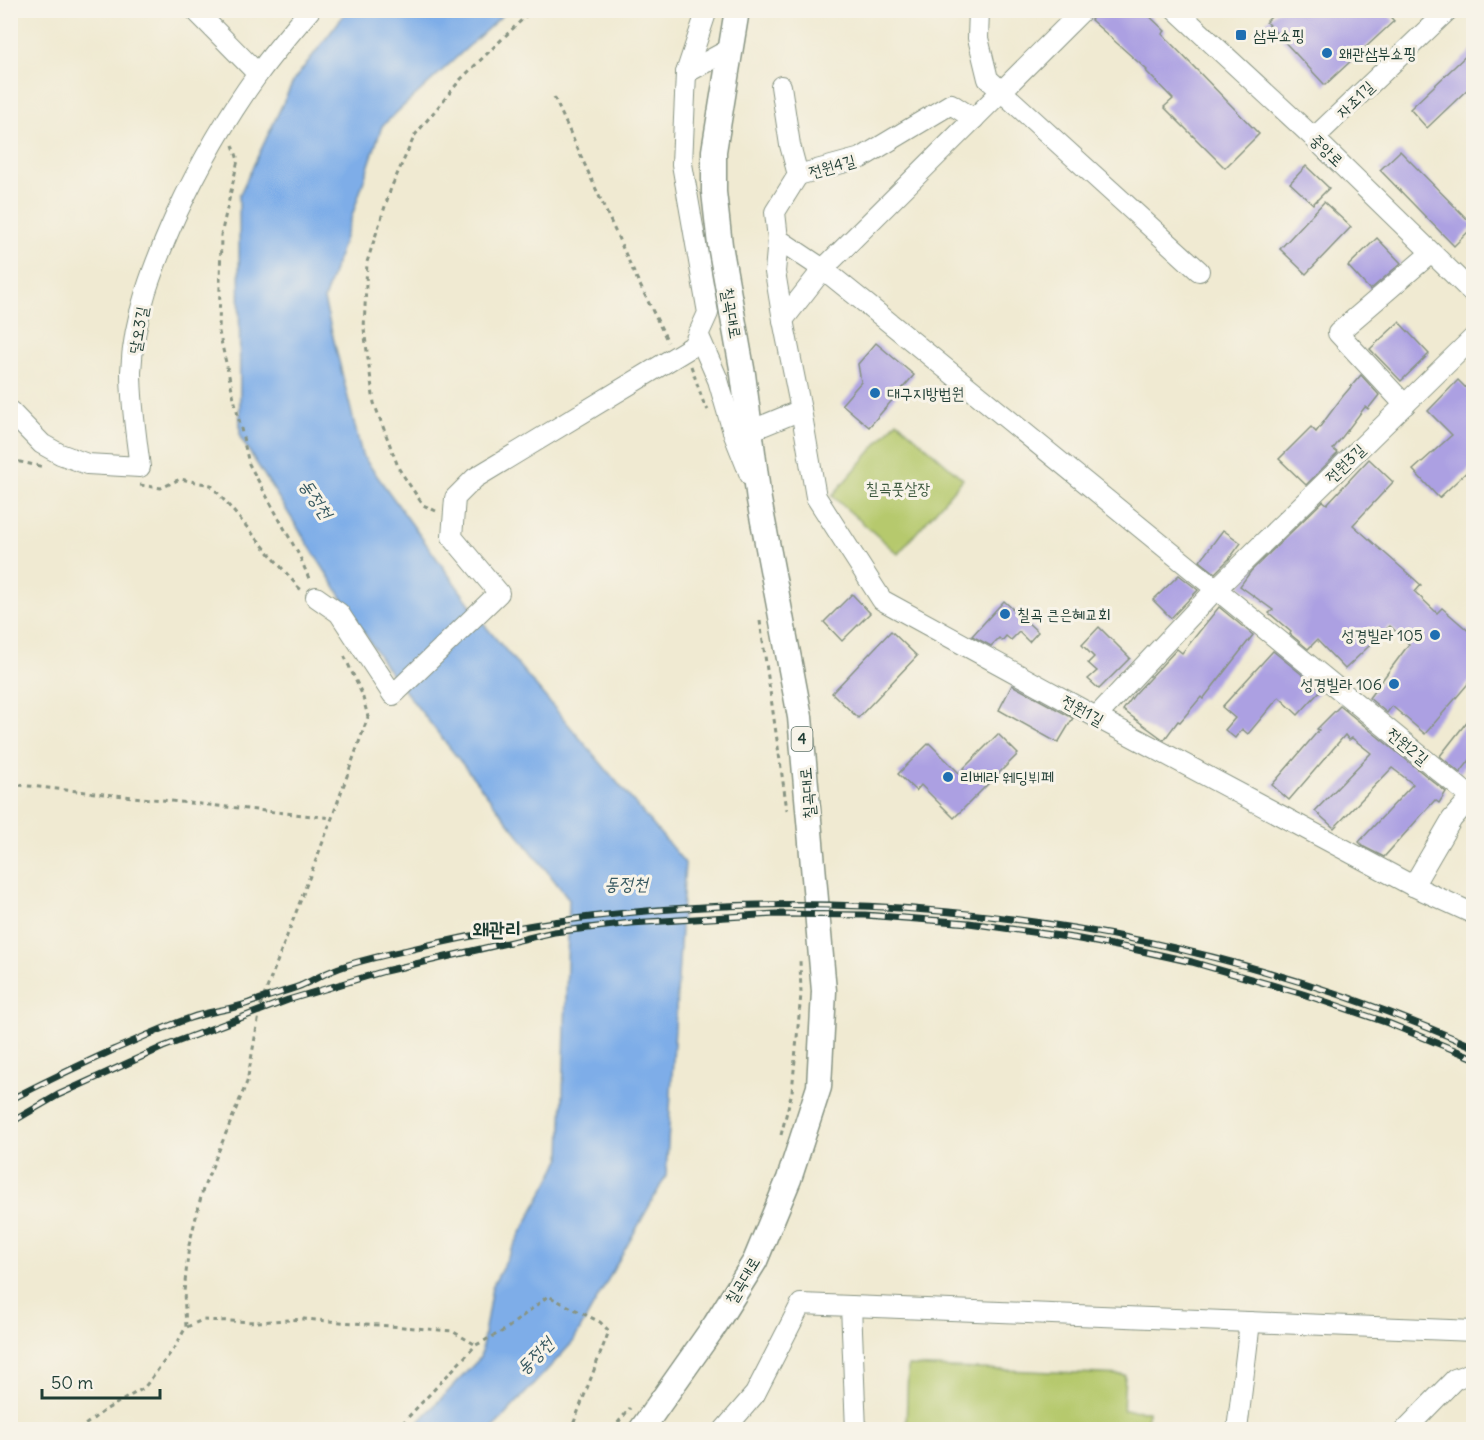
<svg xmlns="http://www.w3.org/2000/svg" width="1484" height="1440" font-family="Delius,'Poor Story',sans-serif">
	<rect width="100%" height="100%" fill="#f7f3e8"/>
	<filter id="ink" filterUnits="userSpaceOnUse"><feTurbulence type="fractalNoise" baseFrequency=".0167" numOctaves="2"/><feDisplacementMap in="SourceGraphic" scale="12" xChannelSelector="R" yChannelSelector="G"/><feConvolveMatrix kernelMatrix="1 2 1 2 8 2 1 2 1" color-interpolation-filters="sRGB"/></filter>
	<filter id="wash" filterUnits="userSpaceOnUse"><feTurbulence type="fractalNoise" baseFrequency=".008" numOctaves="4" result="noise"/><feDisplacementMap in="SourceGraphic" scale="24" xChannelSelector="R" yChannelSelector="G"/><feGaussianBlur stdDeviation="1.35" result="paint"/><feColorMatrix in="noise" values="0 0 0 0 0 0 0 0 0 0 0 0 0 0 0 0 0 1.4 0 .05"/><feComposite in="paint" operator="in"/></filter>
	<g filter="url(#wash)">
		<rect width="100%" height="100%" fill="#f0ead2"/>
		<!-- green -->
		<g fill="#b6c96d" stroke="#6a8350" stroke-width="1.5">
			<polygon points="897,421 963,479 898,554 832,496"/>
			<polygon points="908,1366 1125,1375 1123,1410 1148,1411 1147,1429 906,1429"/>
		</g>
		<!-- water -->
		<polygon fill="#7eade8" stroke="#4e758e" stroke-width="1.5" points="347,11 507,11 382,126 324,300 362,455 487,628 685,863 666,1176 573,1342 492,1429 412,1429 480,1358 492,1287 561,1158 569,899 386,667 240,437 239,196 294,80"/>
		<g id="blocks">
			<!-- building -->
			<g fill="#aca0e2">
				<polygon points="1099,10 1143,10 1165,31 1162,34 1259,134 1225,168 1164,107 1173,99 1146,71 1147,70 1091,20"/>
				<polygon points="1278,10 1384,10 1394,21 1325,85 1266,22"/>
				<polygon points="1473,49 1473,84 1427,128 1410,109"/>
				<polygon points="1400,151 1473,225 1473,227 1454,246 1380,170"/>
				<polygon points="1306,166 1329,188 1313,204 1290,183"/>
				<polygon points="1324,202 1351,227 1306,274 1280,249"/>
				<polygon points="1377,238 1401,263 1370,290 1348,266"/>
				<polygon points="1399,322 1429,354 1401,381 1370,349"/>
				<polygon points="876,343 914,375 869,427 842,404 861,382 858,364"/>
				<polygon points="1361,375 1379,395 1368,409 1365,407 1333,449 1338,453 1306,485 1279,459 1311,427 1316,432 1343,396"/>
				<polygon points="1458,380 1473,395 1473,466 1439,498 1413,470 1452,435 1428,411"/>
				<polygon points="1369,459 1393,482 1353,525 1421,585 1415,592 1437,613 1442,608 1473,635 1473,678 1425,734 1392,706 1387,713 1369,698 1409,644 1390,626 1345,669 1317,640 1308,649 1290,634 1291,632 1269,613 1273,610 1240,586 1251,571 1323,501 1327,504"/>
				<polygon points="1223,530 1241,543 1230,558 1215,573 1200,561"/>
				<polygon points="1179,575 1198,590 1171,618 1153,600"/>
				<polygon points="852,594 870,613 842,641 824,622"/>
				<polygon points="1004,601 1038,632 1029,642 1019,632 1011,640 1006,636 1002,641 999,638 991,646 972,636"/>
				<polygon points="1219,607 1253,635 1203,699 1201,697 1180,722 1178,721 1164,740 1123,710 1134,695 1177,649 1182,653"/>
				<polygon points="1099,627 1130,658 1099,689 1088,679 1097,671 1088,663 1094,657 1082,645"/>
				<polygon points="891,631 917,656 858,718 832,693"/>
				<polygon points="1273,651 1321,690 1298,715 1279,697 1248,734 1242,729 1235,738 1225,730 1235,718 1222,707"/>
				<polygon points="1012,685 1073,718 1058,743 999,710"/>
				<polygon points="1340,706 1446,792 1439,803 1435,800 1384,857 1364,847 1359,842 1413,784 1392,768 1334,828 1315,811 1371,753 1352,738 1349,740 1345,735 1289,800 1272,785 1319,730 1317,729"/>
				<polygon points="1473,714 1473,756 1460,773 1440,756"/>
				<polygon points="998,734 1018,754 954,818 921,785 916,791 898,774 929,743 959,773"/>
			</g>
		</g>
	</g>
	<g filter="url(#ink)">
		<use href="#blocks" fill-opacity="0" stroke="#889483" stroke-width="1.5"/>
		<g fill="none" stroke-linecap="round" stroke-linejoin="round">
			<defs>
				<g id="minor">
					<polyline points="195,10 258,74"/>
					<polyline points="979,10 978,38 988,79 1199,271"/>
					<polyline points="1176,10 1314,138 1474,294"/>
					<polyline points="686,73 730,49"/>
					<polyline points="781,86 790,145 798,175 861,158 951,104 974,119"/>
					<polyline points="1314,138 1448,10"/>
					<polyline points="778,239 823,269 869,306 1471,797"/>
					<polyline points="783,320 823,269 1083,10"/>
					<polyline points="698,334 718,380 734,435 750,475"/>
					<polyline points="1405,405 1338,333 1431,253"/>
					<polyline points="801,410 816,497 882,600 1096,717 1413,886 1474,914"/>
					<path d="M10 411 42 444 60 454 87 464 140 467C136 436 131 403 131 372 133 317 154 264 176 215 199 166 226 118 258 74 274 52 292 31 310 10"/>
					<polyline points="750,431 801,410 783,320 775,272 778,239 775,212 798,175"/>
					<polyline points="316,597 339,613 393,695 499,593 452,537 455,498 475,478 693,346 708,313 682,164 686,73 707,10"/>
					<polyline points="1096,717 1216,589 1474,337"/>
					<polyline points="1413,886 1452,819 1474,794"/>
					<polyline points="851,1306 1474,1331"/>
					<polyline points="724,1430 755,1394 801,1304 851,1306 856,1430"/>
					<polyline points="1237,1430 1250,1322"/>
					<polyline points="1405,1430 1455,1379 1474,1372"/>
				</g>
				<polyline id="major" points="641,1430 715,1325 755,1261 789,1179 819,1087 824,991 800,717 759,500 743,374 720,245 714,192 714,151 737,10"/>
			</defs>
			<!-- minor casing -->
			<use href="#minor" stroke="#889483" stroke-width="22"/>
			<!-- major casing -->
			<use href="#major" stroke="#889483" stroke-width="27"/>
			<!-- path -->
			<g stroke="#889483" stroke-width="3" stroke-dasharray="4.5 4.5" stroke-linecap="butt">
				<polyline points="554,97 636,277 668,342"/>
				<polyline points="233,145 238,160 221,235 219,332 249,464 300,557 310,581"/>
				<polyline points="691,366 704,404 708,410"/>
				<polyline points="10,460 45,467"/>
				<polyline points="140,485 161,488 180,479 211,485 299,588 302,590"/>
				<polyline points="436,511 423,505 399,469 374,403 364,329 367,262 391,188 415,135 461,79 532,10"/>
				<polyline points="760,621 787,810"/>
				<polyline points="10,784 332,818"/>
				<polyline points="781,1135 792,1092 801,994 800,960"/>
				<polyline points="187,1327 202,1320 257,1322 304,1319 452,1331 476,1345"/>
				<polyline points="78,1430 105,1410 144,1388 175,1347 186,1327 184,1292 189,1245 203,1189 247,1082 261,1004 332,818 368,717 362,694 343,653"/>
				<polyline points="396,1430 476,1345 505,1330 548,1296 600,1322 609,1331 571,1430"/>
				<polyline points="612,1430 630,1408"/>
			</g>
			<!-- minor -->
			<use href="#minor" stroke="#fff" stroke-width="20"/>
			<!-- major -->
			<use href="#major" stroke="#fff" stroke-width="24"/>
			<defs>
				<g id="rail">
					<path d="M10 1100C44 1082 78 1066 113 1050 139 1039 164 1027 190 1018 209 1011 230 1010 249 1003 266 997 283 992 300 986 312 981 323 974 334 970 356 961 385 955 408 950 761 865 1141 901 1474 1047"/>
					<polyline points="10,1123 58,1095 163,1047 288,1000 385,971 554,932 631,923 776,914 865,915 969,923 1074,938 1133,949 1192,962 1303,994 1388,1023 1474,1058"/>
				</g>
			</defs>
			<!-- rail casing -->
			<use href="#rail" stroke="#1f3d34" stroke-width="7"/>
			<!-- rail -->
			<use href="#rail" stroke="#f7f3e8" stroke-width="4.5" stroke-dasharray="14" stroke-linecap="butt"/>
		</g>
	</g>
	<!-- markers -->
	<g fill="#1f6fb2" stroke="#f7f3e8" stroke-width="2">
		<rect x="1235" y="29" width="12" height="12" rx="3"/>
		<circle cx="1327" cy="53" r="6"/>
		<circle cx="875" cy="393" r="6"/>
		<circle cx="1005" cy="614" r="6"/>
		<circle cx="1435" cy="635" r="6"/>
		<circle cx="1394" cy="684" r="6"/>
		<circle cx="948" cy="777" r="6"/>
	</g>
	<g text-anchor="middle" stroke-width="6" stroke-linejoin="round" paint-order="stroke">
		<!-- shield labels -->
		<rect fill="#f7f3e8" stroke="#60746a" stroke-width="1.5" x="791.5" y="727" width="21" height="24" rx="4.5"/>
		<g font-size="15" font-weight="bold" fill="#1f3d34">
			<text x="802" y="744">4</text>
		</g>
		<!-- poi labels -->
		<g font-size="16" fill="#1f3d34" stroke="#f7f3e8" text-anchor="start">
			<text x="1253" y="41">삼부쇼핑</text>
			<text x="1339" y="59">왜관삼부쇼핑</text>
			<text x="887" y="399">대구지방법원</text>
			<text x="1017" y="620">칠곡 큰은혜교회</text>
			<text x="1423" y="641" text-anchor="end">성경빌라 105</text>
			<text x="1382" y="690" text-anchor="end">성경빌라 106</text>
			<text x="960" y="783">리베라 웨딩뷔페</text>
		</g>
		<!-- street labels -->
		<g font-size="16" fill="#1f3d34" stroke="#f7f3e8">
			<text transform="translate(1355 99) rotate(-44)" y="6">자조1길</text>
			<text transform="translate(1327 150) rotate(44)" y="6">중앙로</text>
			<text transform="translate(832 166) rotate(-16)" y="6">전원4길</text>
			<text transform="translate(732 313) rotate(80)" y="6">칠곡대로</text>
			<text transform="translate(138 330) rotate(-80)" y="6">달오3길</text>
			<text transform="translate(1345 463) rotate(-44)" y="6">전원3길</text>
			<text transform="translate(1083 710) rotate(29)" y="6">전원1길</text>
			<text transform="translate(1408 746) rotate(39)" y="6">전원2길</text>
			<text transform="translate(807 793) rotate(-95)" y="6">칠곡대로</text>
			<text transform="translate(742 1280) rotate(-59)" y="6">칠곡대로</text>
		</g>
		<!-- park labels -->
		<g font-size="16" fill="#3d593f" stroke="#f7f3e8">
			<text x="898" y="494">칠곡풋살장</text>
		</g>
		<!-- water labels -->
		<g font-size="18" font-style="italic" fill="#375961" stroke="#f7f3e8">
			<text transform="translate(316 499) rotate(56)" y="6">동정천</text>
			<text x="626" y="890">동정천</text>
			<text transform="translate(535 1356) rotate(-45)" y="6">동정천</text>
		</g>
		<!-- quarter labels -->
		<g font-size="20" font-weight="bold" fill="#1f3d34" stroke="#f7f3e8">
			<text x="497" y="936">왜관리</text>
		</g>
	</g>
	<!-- margin -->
	<rect width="1484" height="1440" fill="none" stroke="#f7f3e8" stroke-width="36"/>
	<!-- scale -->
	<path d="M42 1389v9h118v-9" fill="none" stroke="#1f3d34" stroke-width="3"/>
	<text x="51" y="1389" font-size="18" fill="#1f3d34" stroke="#f7f3e8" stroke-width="4.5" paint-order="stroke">50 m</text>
</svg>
